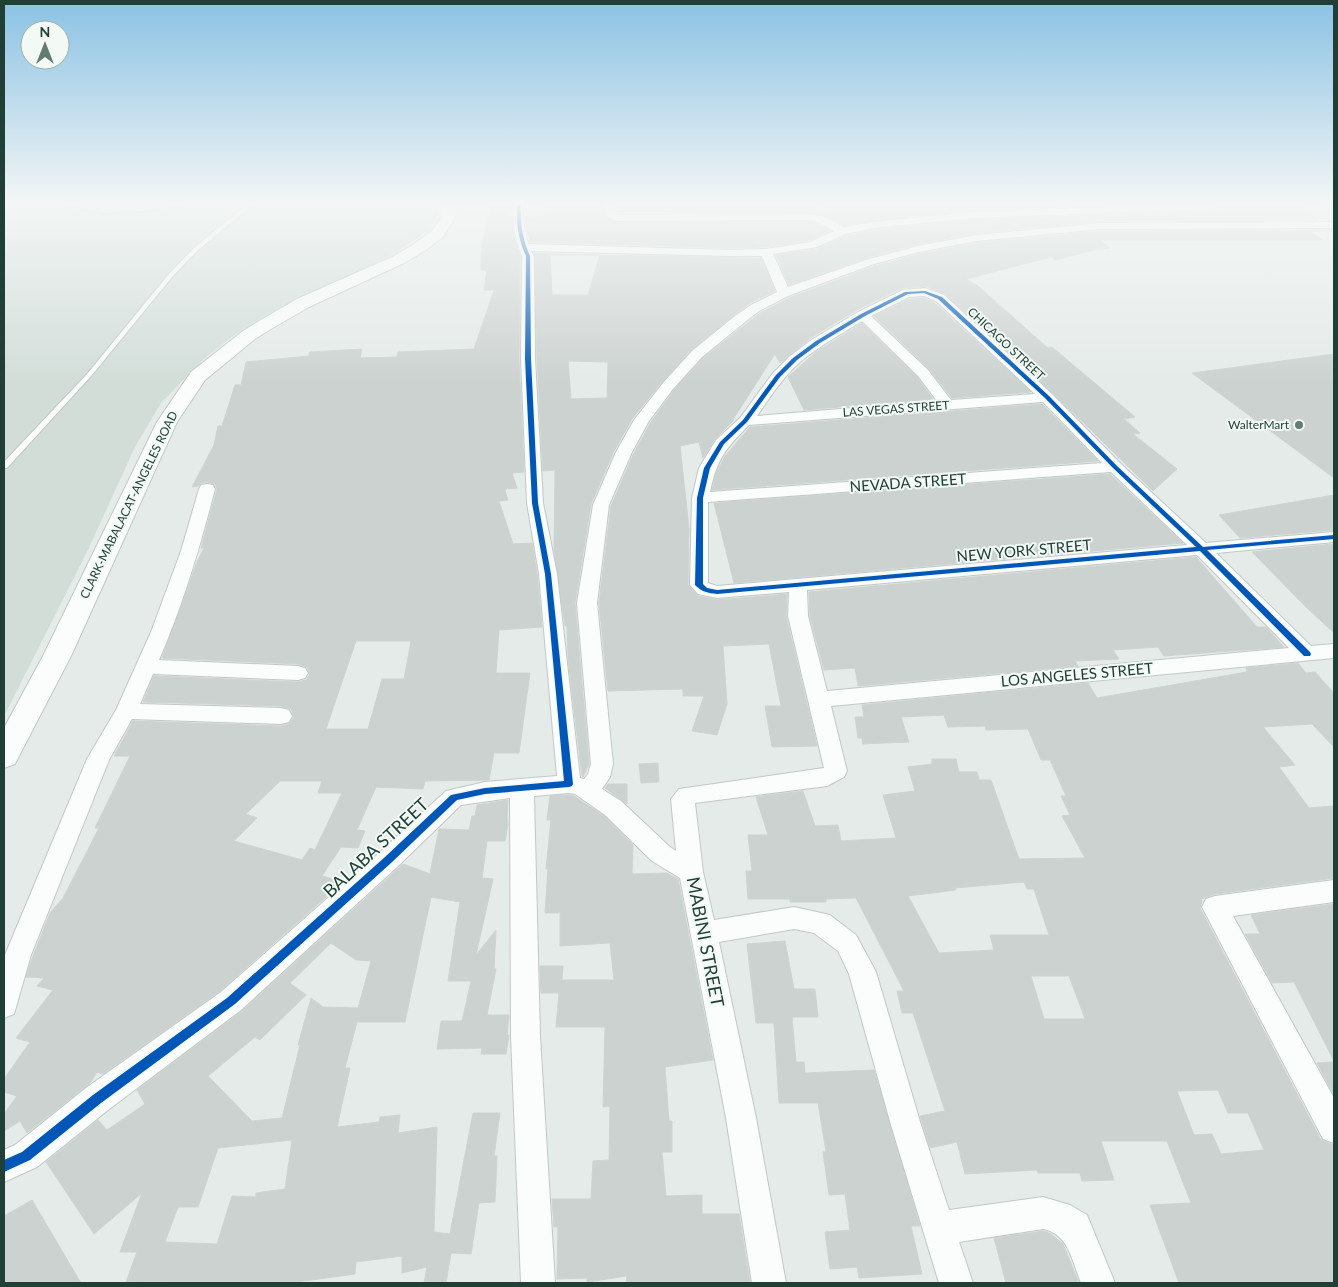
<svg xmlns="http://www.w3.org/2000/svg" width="1338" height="1287" font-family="Lato,sans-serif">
	<rect width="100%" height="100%" fill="#e5ebe8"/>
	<!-- built -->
	<polygon fill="#d2ddd8" points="4,203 440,203 438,216 433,227 419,237 394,254 263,317 230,338 203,360 161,403 135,447 86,554 4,716"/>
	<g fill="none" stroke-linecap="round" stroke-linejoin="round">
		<!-- stream -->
		<polygon fill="#a1d6dd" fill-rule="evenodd" points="43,203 52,203 103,213 154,210 197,203 208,203 154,212 103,215"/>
	</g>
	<!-- building -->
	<g fill="#ccd2cf" stroke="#cdd4d1" fill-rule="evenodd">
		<polygon points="586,203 599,203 605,218 616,223 807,222 817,224 830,231 809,240 766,247 731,248 530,242 525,217 543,217 547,204"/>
		<polygon points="613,203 813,203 816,209 882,203 1170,203 973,210 844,225 826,215 807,212 619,213"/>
		<polygon points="1236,203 1296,203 1318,220 1101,221 976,233 918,244 866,258 789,285 776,255 817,249 846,236 874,230 973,220 1200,211 1229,208"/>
		<path d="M510 205 507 217H512L514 237 520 256 519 359 524 472 512 473 517 488 506 489 505 491 508 500 499 501 513 544 532 543 537 574 542 627 499 630 496 673H530L519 753H494L489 780 425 781 423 789 376 787 357 830 365 831 358 848 341 847 322 876 343 882 220 991 103 1074 97 1072 90 1083 27 1133 20 1121 4 1131V1114L17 1096 4 1092V1079L30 1042 16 1038 53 990 37 986 44 978 26 977 33 956 50 913 63 898 99 828H95L130 756H114L133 721 281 726 289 724 294 717 291 709 281 706 143 702 154 676 298 682 306 680 310 674 307 667 298 664 162 658 197 562 204 548H201L217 489 215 484 207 482 201 483 198 486 192 487 214 445 218 426H222L235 385H241L246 362 309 356 310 352 362 349 360 358 397 357 398 352 474 349 494 290H484L487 270H481V252L488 217 492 206ZM356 641H411L404 679H382L368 729H326ZM280 781H322L318 793H342L315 850 310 848 302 860 234 841 257 818 246 814Z"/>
		<polygon points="1331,230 1332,231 1310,231 1322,240 1099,240 1110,248 1094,250 1056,260 1051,257 966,279 978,286 1041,342 1048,348 1052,347 1135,417 1124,419 1140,433 1133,434 1177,469 1153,491 1053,393 945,294 926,286 902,288 857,310 812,337 780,363 775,354 732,421 734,420 715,439 703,458 699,442 680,446 689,528 688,585 698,596 717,600 787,594 786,616 817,746 772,747 765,706 781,706 769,644 723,646 727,704 717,735 692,731 704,696 683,696 683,689 608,691 599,603 611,506 634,453 651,422 674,390 703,358 760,313 789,298 875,266 919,254 976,243 1101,231"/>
		<path d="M534 253 599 255H550L552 295H588L600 255 761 258 775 291 750 303 734 315 691 350 662 382 632 419 614 451 591 504 575 603 589 764 583 777 582 776 568 658 567 626H565L554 549 555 470 543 471 537 359ZM568 361 608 362 607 398 571 399Z"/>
		<polygon points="924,298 935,303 1031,392 952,398 929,369 874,316 910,299"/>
		<polygon points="862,323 917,377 933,399 804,410 788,377 816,352"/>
		<polygon points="1334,354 1334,478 1192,373"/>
		<polygon points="1042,404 1098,461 712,490 717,472 725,456 750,427"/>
		<polygon points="1110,474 1183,543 734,583 714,503"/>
		<polygon points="1334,495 1334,530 1240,538 1219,515"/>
		<polygon points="1334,544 1334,633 1306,607 1252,552"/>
		<polygon points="1196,557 1257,627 1266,627 1284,647 1164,656 1158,647 1113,650 1119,659 1075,661 1078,666 858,686 855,668 824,670 810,616 809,592"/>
		<path d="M1298 663 1306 673 1315 672 1334 693V747L1312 724 1263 727 1295 765 1279 767 1309 808 1334 806V878L1215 894 1201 899 1202 902 1200 908 1321 1140 1334 1145V1283H1179L1150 1205 1191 1203 1167 1141H1101L1114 1180 1082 1181 1080 1173H1038L1037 1170 965 1174 957 1142 930 1148 920 1116 945 1111 913 1013H902L897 991H904L856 898 826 899V902H790V899H748L746 871H752L748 835H768L756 797 803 791 815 826 838 825 841 841 896 838 883 795 915 791 908 767 932 764V759H956L959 772H977L979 780H991L1019 859 1085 858 1062 816 1070 815 1061 796H1066L1050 760H1041L1028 729 986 730 985 726 948 727 944 715 901 717 909 742 863 744 862 738H858L855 717H864L862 705 1088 683 1097 698 1247 672 1246 668ZM1024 882 1027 889H1034L1049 935H990L994 950 939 953 908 896 956 890 955 888ZM1031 976H1069L1085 1019H1044ZM1218 1090 1228 1113H1248L1264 1150 1221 1154 1212 1134 1194 1135 1177 1091Z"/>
		<polygon points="658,763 659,782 641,783 639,764"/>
		<polygon points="608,784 627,784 627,804 605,788"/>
		<polygon points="569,795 574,796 604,816 633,845 632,874 667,873 678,879 713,1060 665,1067 669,1121 672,1121 672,1152 662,1152 666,1196 702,1195 702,1214 739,1214 750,1283 626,1283 627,1276 587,1282 587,1278 557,1279 558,1227 554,1227 552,1199 591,1199 593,1161 609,1160 610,1106 603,1107 605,1027 556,1027 559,993 541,993 540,966 563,966 562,980 614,980 610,943 560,946 560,913 545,913 548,869 546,869 551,820 547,820 550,796"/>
		<path d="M508 800 507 817 508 824 505 841H487L482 878 493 879 476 955 496 930 494 969H496L487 1015H509L507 1035H509L506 1054H481L482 1048 437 1049 441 1021H462L471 981H448L460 902 431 897 405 1022H357L345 1068H350L337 1127 379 1122 380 1117 400 1115 398 1133 437 1127 434 1232 450 1234 473 1113H500L494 1156H497L495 1202 479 1203 471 1254 451 1253 446 1283H424L427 1267 402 1273V1256L356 1262 355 1274 289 1283 126 1282 137 1252H120L142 1193 94 1234 46 1162 98 1120 107 1130 145 1104 137 1090 242 1011 403 864 430 874 439 829 469 830 472 816H475L477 805ZM331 943 356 960 371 961 358 1008 323 1007 311 998 298 1045H300L282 1118 252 1121 208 1076 255 1037 260 1040 306 995 290 983ZM292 1140 285 1189 256 1193V1197L232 1196 217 1244 165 1242 178 1207H198L218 1148Z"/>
		<polygon points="1334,904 1334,1061 1294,982 1272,983 1245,934 1260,934 1251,915"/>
		<polygon points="785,941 794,989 815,989 818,1017 792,1017 796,1062 804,1062 805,1073 874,1070 920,1226 911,1226 922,1274 859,1278 857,1267 830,1269 825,1232 850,1230 845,1194 829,1195 823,1152 826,1152 818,1103 779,1103 774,1023 756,1023 747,944"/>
		<polygon points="1334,1062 1334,1095 1317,1063"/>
		<polygon points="32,1200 81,1283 4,1283 4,1216"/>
		<polygon points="1043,1231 1051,1234 1063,1244 1079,1283 1006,1283 994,1238"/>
	</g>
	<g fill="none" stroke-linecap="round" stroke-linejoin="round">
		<defs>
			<polygon id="service" points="249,203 255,203 198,250 172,277 92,375 7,468 4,468 4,462 88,373 168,275 194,248"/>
			<g id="minor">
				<path d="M514 203H524L523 220 528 244 731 250 766 249 810 242 834 231 818 222 807 220 616 221 607 217 601 203H611L618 215 807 214 825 217 844 227 874 222 973 212 1234 203 1229 206 1200 209 973 218 874 228 845 234 817 247 773 254 788 287 866 260 918 246 976 235 1101 223 1334 222V228L1101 229 976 241 919 252 874 264 788 296 759 311 745 322 702 357 673 389 649 421 632 452 609 505 597 603 613 764 610 777 602 789 621 801 670 847 676 851 671 799 679 789 824 768 788 616 789 592 717 598 698 594 690 585 692 498 699 468 716 440 740 418 773 373 790 356 813 339 858 312 903 290 925 288 944 295 1052 394 1121 464 1206 543 1334 532V542L1216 553 1311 646 1334 644V658L831 706 847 771 844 777 827 786 695 803 703 872 714 920 794 907 830 915 856 935 876 972 921 1125 949 1210 1043 1197 1070 1205 1087 1215 1115 1283H1081C1072 1261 1069 1234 1043 1229L959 1242 973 1283H939L891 1125 849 974 838 951 814 933 794 929 719 942 756 1118 786 1283H752L726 1118 680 878 652 861 605 815 575 794 569 793 534 796 540 1036 555 1283H521L511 1036 510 798 461 805 397 867 241 1010 108 1110 37 1167 4 1182V1150L15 1145 86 1088 221 992 379 853 446 791 485 782 557 776 539 574 527 503 521 359 522 256C515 238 512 222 514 203ZM531 251 731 256H762L777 292 751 305 735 316 692 351 663 383 634 420 616 452 593 505 577 603 591 764 588 774 584 779 580 778 557 574 543 503 535 359 534 256ZM924 296 936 301 1035 394 951 400 928 370 871 316 909 297ZM862 321 918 376 937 401 757 416C770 397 783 377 800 362 819 346 841 334 862 321ZM1043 402 1102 463 710 492C717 459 725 449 749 425ZM1111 472 1187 545 717 586 708 583V502ZM1197 555 1289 648 827 691 808 616 807 590Z"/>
				<path d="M207 484 213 485 215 489C200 547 183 605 159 660L298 666 305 668 308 673 305 678 298 680 153 674 140 704 281 708 289 710 292 716 289 722 281 724 132 719 109 760 31 955 14 1014 4 1018 5 955 87 759 116 710 151 632 181 551 199 489 201 485Z"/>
				<polygon points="1334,880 1334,902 1233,916 1334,1098 1334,1143 1323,1139 1202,907 1206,899 1215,896"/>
			</g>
			<polygon id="secondary" points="445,203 459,203 454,219 444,236 426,250 404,263 309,307 271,329 255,339 205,380 177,422 71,656 19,756 15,764 4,768 4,728 43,656 157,422 191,372 243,331 259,321 297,299 392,257 414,244 433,230 440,219"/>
			<polygon id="trunk" points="1323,203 1334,203 1334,210 1329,209"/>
		</defs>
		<!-- service casing -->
		<use href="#service" stroke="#c2c8c5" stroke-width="2"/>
		<!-- minor casing -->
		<use href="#minor" stroke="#c2c8c5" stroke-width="2"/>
		<!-- secondary casing -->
		<use href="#secondary" stroke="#c0c8c5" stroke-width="2"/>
		<!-- trunk casing -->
		<use href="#trunk" stroke="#c0cac7" stroke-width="2"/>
		<!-- service -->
		<use href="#service" fill="#fbfcfc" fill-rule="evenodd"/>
		<!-- minor -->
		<use href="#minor" fill="#fbfcfc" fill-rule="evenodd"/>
		<!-- secondary -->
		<use href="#secondary" fill="#fbfcfc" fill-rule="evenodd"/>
		<!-- trunk -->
		<use href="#trunk" fill="#c4ceca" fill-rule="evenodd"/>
		<defs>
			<g id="cycleway">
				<path d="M517 203H521C520 223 522 238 530 256L531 359 538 503 551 574 573 784 572 786 569 787 485 794 457 800 391 863 235 1004 101 1103 30 1160 4 1172V1160L22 1152 93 1095 227 998 385 857 451 795 485 788 564 781 545 574 532 503 525 359 526 256C518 238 516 223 517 203Z"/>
				<path d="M925 291 942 297 1049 396 1117 466 1203 547 1334 535V539L1207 550 1310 652 1311 654 1310 656H1304L1200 551 717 594C708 593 702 592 695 585L697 498 704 468 720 442 743 420 776 375 793 358 816 341 861 314 905 292ZM924 293 938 299 1045 398 1113 468 1196 547 717 590 707 588 703 584V498L710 468 724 444 747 422 780 377 797 360 820 343 865 316 908 294Z"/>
			</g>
		</defs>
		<!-- cycleway casing -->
		<use href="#cycleway" stroke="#f3faf6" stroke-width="3"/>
		<!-- cycleway -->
		<use href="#cycleway" fill="#0057b8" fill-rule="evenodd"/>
	</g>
	<!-- sky -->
	<linearGradient id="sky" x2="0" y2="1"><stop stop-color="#8bc2e4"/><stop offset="0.53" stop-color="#f3f6f5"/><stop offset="1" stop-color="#f3f6f5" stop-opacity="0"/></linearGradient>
	<rect width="1338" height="384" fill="url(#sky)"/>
	<!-- markers -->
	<circle fill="#657c75" stroke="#f3faf6" stroke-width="2" cx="1299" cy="425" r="5"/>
	<g text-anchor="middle" stroke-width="4" stroke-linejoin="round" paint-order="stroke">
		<!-- far-street labels -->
		<g font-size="12" fill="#204037" stroke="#f3faf6">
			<text transform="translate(1006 344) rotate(43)" y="4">CHICAGO STREET</text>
			<text transform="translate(896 409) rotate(-4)" y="4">LAS VEGAS STREET</text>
			<text transform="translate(129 505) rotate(-64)" y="4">CLARK-MABALACAT-ANGELES ROAD</text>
		</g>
		<!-- far-poi labels -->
		<g font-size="12" fill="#204037" stroke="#f3faf6" text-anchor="end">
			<text x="1289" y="429">WalterMart</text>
		</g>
		<!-- street labels -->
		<g font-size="15" fill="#204037" stroke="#f3faf6">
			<text transform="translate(908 483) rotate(-4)" y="5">NEVADA STREET</text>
			<text transform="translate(1024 551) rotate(-5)" y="5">NEW YORK STREET</text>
			<text transform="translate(1077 675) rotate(-5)" y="5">LOS ANGELES STREET</text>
		</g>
		<!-- near-street labels -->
		<g font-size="18" fill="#204037" stroke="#f3faf6">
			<text transform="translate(376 848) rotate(-43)" y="6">BALABA STREET</text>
			<text transform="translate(705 942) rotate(79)" y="6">MABINI STREET</text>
		</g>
	</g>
	<!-- border -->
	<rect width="1338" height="1287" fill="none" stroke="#204037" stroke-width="10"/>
	<!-- north arrow -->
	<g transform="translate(45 45)"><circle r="24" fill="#f3faf6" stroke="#9fb0aa"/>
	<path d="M0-4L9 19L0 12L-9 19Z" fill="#657c75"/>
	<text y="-8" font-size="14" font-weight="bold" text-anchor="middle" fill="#204037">N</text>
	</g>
</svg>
